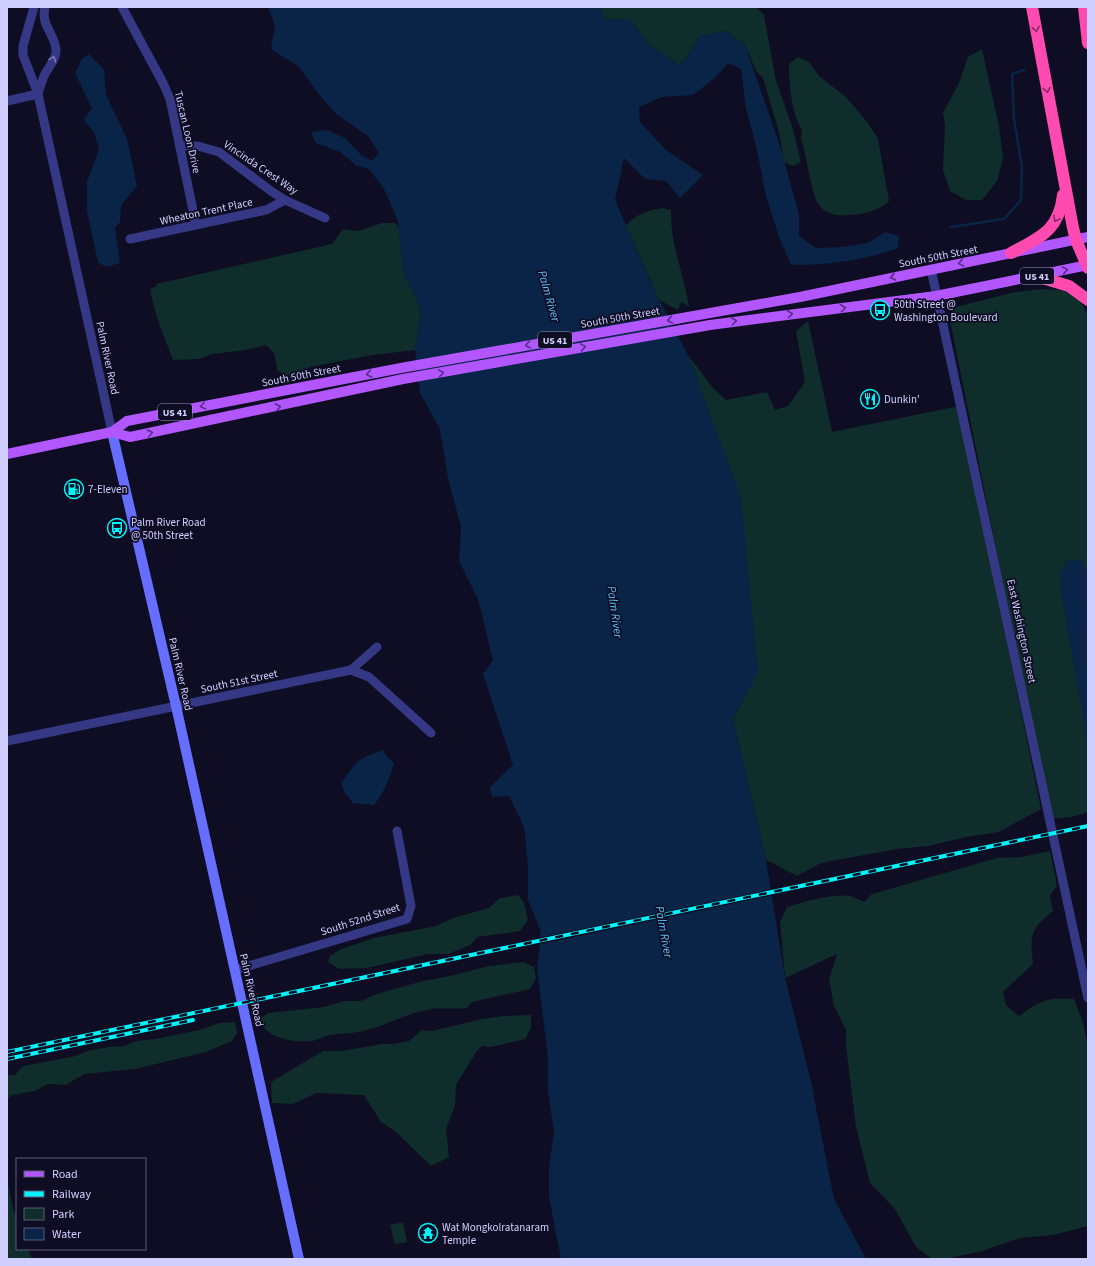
<svg xmlns="http://www.w3.org/2000/svg" width="1095" height="1266" font-family="'Source Sans 3',sans-serif">
	<rect width="100%" height="100%" fill="#0f0d23"/>
	<!-- green -->
	<g fill="#0f2d2a">
		<polygon points="599,7 756,7 764,15 776,81 792,126 801,162 793,166 784,162 779,132 763,78 756,71 745,45 726,31 699,36 687,57 679,65 647,43 631,20 605,19"/>
		<polygon points="982,49 999,126 1003,159 997,181 982,200 966,200 950,191 943,170 945,125 943,113 959,83 968,57"/>
		<path d="M798 57 809 62 819 76 846 97 868 123 878 139 889 201C878 211 867 213 852 215 840 216 827 216 819 205 811 195 807 154 801 139L802 129C791 114 789 82 789 64Z"/>
		<path d="M663 208 671 210C670 244 684 274 689 307L681 302 678 310 659 300 626 225C637 214 648 210 663 208Z"/>
		<path d="M382 223H395L399 228 403 270 421 311 415 350 373 355 310 367 288 385 280 371 278 372 279 378 274 353 266 345 246 350 212 354 199 359 173 360C164 336 154 314 150 289L157 286 156 284 332 244 343 229 358 231Z"/>
		<path d="M1042 289C1069 290 1076 291 1088 315V812L1071 817 1051 819C1016 653 984 487 950 321L952 308 1015 292Z"/>
		<polygon points="808,321 832,432 959,406 1041,809 999,832 966,837 929,846 897,849 821,863 797,876 766,860 733,719 758,672 723,451 688,355 713,388 726,400 767,392 775,410 788,406 805,382 796,331"/>
		<path d="M1050 851 1057 885 1050 896 1053 911C1030 929 1030 936 1033 964L1003 992 1006 1005 1019 1016C1041 1000 1047 997 1074 999L1083 1023 1088 1048V1226L1053 1235 1020 1238 979 1252 944 1259H932L916 1247 895 1209 870 1183 856 1127 846 1046V1030L834 1006 829 979 837 954 785 978 780 922 787 907C802 902 834 893 850 896 854 897 860 900 864 902L872 894 997 858 1021 857Z"/>
		<polygon points="518,895 524,903 528,920 520,931 478,937 470,945 448,954 428,954 367,968 339,969 328,962 330,956 339,950 374,938 436,926 453,918 489,908 500,898"/>
		<path d="M524 962 534 967 536 978 530 989 472 1002 467 1008C453 1010 440 1007 427 1010 405 1014 385 1026 363 1031 352 1034 341 1033 330 1035 324 1036 318 1040 312 1041 296 1043 264 1039 260 1019L268 1013 324 1007 344 1001H361L377 994 419 982 454 975 489 966Z"/>
		<polygon points="531,1015 531,1028 525,1039 491,1047 482,1046 476,1052 456,1085 455,1106 446,1129 449,1157 431,1166 395,1131 381,1122 364,1095 316,1093 293,1104 272,1103 271,1082 323,1051 341,1051 382,1044 392,1044 409,1041 422,1030 432,1031 482,1019 504,1016"/>
		<polygon points="235,1022 237,1033 232,1041 206,1052 135,1069 84,1074 66,1085 48,1084 35,1091 12,1095 7,1099 7,1075 15,1075 23,1066 76,1056 87,1051 108,1047 124,1046 136,1041 156,1039 203,1029 219,1023"/>
		<polygon points="7,1177 13,1209 17,1217 17,1249 28,1249 32,1259 7,1259"/>
		<polygon points="403,1222 407,1242 395,1244 390,1225"/>
	</g>
	<!-- water -->
	<g fill="#092446">
		<path d="M268 7H599L605 19 631 20 647 43 679 65 687 57 699 36 726 31 745 45 780 146 799 214V236L816 248 841 247 868 243 885 232 899 236 898 248C863 261 828 265 791 265L779 237 766 196 757 150 746 108 741 69 728 63 716 77 693 95 662 97 639 107 640 122 666 150 703 175 680 198 666 181 645 179 624 158 615 200 656 294 688 355 741 497 758 672 733 719 766 860 785 978 811 1082 834 1199 866 1259H561L549 1197V1168L554 1132 548 1092V1058L537 969 541 932 528 900V865L524 827 509 796 492 797 490 787 513 765 483 674 493 660 478 599 459 561 461 527 448 478 440 429 420 393 415 350 421 311 403 270 398 221 384 189 369 169 357 166 340 152 316 143 311 132 327 130 345 138 361 155 372 161 379 153 368 136 336 114 317 92 299 67 271 49 275 25Z"/>
		<polygon points="89,54 104,70 106,95 127,139 137,186 121,205 120,222 115,228 120,263 106,267 98,262 87,211 87,182 99,149 94,133 84,120 92,108 75,73 82,59"/>
		<polygon points="1080,559 1088,572 1088,745 1061,593 1060,574 1067,561"/>
		<path d="M383 750 387 757 394 763C392 774 382 796 374 805L353 803 345 793 341 783C357 761 357 759 383 750Z"/>
	</g>
	<!-- pier -->
	<polygon fill="#0f0d23" points="773,889 774,895 537,945 538,938"/>
	<g fill="none" stroke-linecap="round" stroke-linejoin="round">
		<!-- stream -->
		<polyline stroke="#092446" stroke-width="2.5" points="951,227 1004,219 1021,200 1022,167 1014,119 1012,74 1024,70"/>
		<!-- street -->
		<g stroke="#353885" stroke-width="9">
			<polyline points="34,7 23,46 23,55 38,94 112,432"/>
			<polyline points="122,7 163,83 170,99 196,225"/>
			<path d="M38 94C40 87 42 80 45 74 49 66 56 60 56 51 56 35 40 25 45 7"/>
			<polyline points="7,101 38,94"/>
			<polyline points="180,146 198,146 219,152 271,191 285,200 325,218"/>
			<polyline points="130,239 266,210 285,200"/>
			<polyline points="931,269 1088,998"/>
			<polyline points="351,670 377,647"/>
			<polyline points="7,741 351,670 369,677 431,733"/>
			<polyline points="235,970 407,919 411,906 397,831"/>
		</g>
		<!-- secondary -->
		<polyline stroke="#666eff" stroke-width="10" points="112,432 176,706 299,1259"/>
		<!-- primary -->
		<g stroke="#b256ff" stroke-width="10">
			<polyline points="112,432 127,421 401,368 800,297 1088,237"/>
			<polyline points="7,454 112,432 130,437 403,379 710,325 936,296 1088,265"/>
		</g>
		<!-- highway -->
		<g stroke="#ff4aaf" stroke-width="12">
			<polyline points="1032,7 1073,228 1076,240 1088,268"/>
			<polyline points="1084,7 1088,43"/>
			<path d="M1011 253C1040 237 1059 231 1063 195"/>
			<polyline points="1036,276 1069,286 1088,300"/>
		</g>
		<defs>
			<g id="rail">
				<polyline points="7,1052 1088,826"/>
				<polyline points="7,1059 193,1020"/>
			</g>
		</defs>
		<!-- rail casing -->
		<use href="#rail" stroke="#00f4fa" stroke-width="4"/>
		<!-- rail -->
		<use href="#rail" stroke="#0f0d23" stroke-width="2.5" stroke-dasharray="8" stroke-linecap="butt"/>
	</g>
	<!-- one-way arrows -->
	<defs><path id="oneway-chevron" d="M-2-3.5L2.5 0L-2 3.5" fill="none" stroke-width="1.6" stroke-linecap="round" stroke-linejoin="round"/></defs>
	<g stroke="#872c69">
		<use href="#oneway-chevron" transform="translate(1036 29) rotate(80)"/>
		<use href="#oneway-chevron" transform="translate(1047 90) rotate(80)"/>
		<use href="#oneway-chevron" transform="translate(1056 219) rotate(119)"/>
	</g>
	<use stroke="#7b7cbc" href="#oneway-chevron" transform="translate(53 59) rotate(-70)"/>
	<g stroke="#582e86">
		<use href="#oneway-chevron" transform="translate(961 263) rotate(169)"/>
		<use href="#oneway-chevron" transform="translate(1065 270) rotate(-12)"/>
		<use href="#oneway-chevron" transform="translate(893 277) rotate(168)"/>
		<use href="#oneway-chevron" transform="translate(843 308) rotate(-7)"/>
		<use href="#oneway-chevron" transform="translate(790 314) rotate(-7)"/>
		<use href="#oneway-chevron" transform="translate(670 320) rotate(170)"/>
		<use href="#oneway-chevron" transform="translate(734 321) rotate(-8)"/>
		<use href="#oneway-chevron" transform="translate(528 345) rotate(170)"/>
		<use href="#oneway-chevron" transform="translate(583 347) rotate(-10)"/>
		<use href="#oneway-chevron" transform="translate(441 373) rotate(-10)"/>
		<use href="#oneway-chevron" transform="translate(369 374) rotate(169)"/>
		<use href="#oneway-chevron" transform="translate(203 406) rotate(168)"/>
		<use href="#oneway-chevron" transform="translate(278 407) rotate(-11)"/>
		<use href="#oneway-chevron" transform="translate(150 433) rotate(-11)"/>
	</g>
	<!-- icons -->
	<defs>
		<symbol id="bus-ring" viewBox="-11 -11 22 22"><circle r="9.5" fill="#0f0d23" stroke="#00f4fa" stroke-width="1.5"/><path d="M-5-6H5V4H4V6H2V4H-2V6H-4V4H-5ZM-3.5-4V0h7V-4ZM-3.5 1.2v1.5H-2V1.2ZM2 1.2v1.5H3.5V1.2Z" fill="#00f4fa"/></symbol>
		<symbol id="restaurant-ring" viewBox="-11 -11 22 22"><circle r="9.5" fill="#0f0d23" stroke="#00f4fa" stroke-width="1.5"/><path d="M-5-6h1v4h1v-4h1v4h1v-4h1v5L-1.5 .5V6h-2V.5L-5-1ZM5-6V6H3V1.5H1.5Q1.5-4 5-6Z" fill="#00f4fa"/></symbol>
		<symbol id="fuel-ring" viewBox="-11 -11 22 22"><circle r="9.5" fill="#0f0d23" stroke="#00f4fa" stroke-width="1.5"/><path d="M-5.5-6h7V0h2V4h1.3V-2.5L3-4.5l.8-.8L6-3V5H2.5V1h-1V6h-7ZM-4.2-4.7v3.2H.2V-4.7Z" fill="#00f4fa"/></symbol>
		<symbol id="temple-ring" viewBox="-11 -11 22 22"><circle r="9.5" fill="#0f0d23" stroke="#00f4fa" stroke-width="1.5"/><path d="M0-6L5-2H3V0L6.5 2.5H4V6H1.5V3h-3V6H-4V2.5H-6.5L-3 0V-2H-5Z" fill="#00f4fa"/></symbol>
	</defs>
	<g fill-rule="evenodd">
		<use href="#bus-ring" x="869" y="299" width="22" height="22"/>
		<use href="#restaurant-ring" x="859" y="388" width="22" height="22"/>
		<use href="#fuel-ring" x="63" y="478" width="22" height="22"/>
		<use href="#bus-ring" x="106" y="517" width="22" height="22"/>
		<use href="#temple-ring" x="417" y="1222" width="22" height="22"/>
	</g>
	<g text-anchor="middle" stroke-width="3.5" stroke-linejoin="round" paint-order="stroke">
		<!-- shield labels -->
		<g fill="#0f0d23" stroke="#9695bd" stroke-width="1">
			<rect x="1020" y="268" width="34" height="16" rx="3"/>
			<rect x="538" y="332" width="34" height="16" rx="3"/>
			<rect x="158" y="404" width="34" height="16" rx="3"/>
		</g>
		<g font-size="10" font-weight="bold" fill="#d0cfff">
			<text x="1037" y="280">US 41</text>
			<text x="555" y="344">US 41</text>
			<text x="175" y="416">US 41</text>
		</g>
		<!-- street labels -->
		<g font-size="11" fill="#d0cfff" stroke="#0f0d23">
			<text transform="translate(188 132) rotate(77)" y="4">Tuscan Loon Drive</text>
			<text transform="translate(261 167) rotate(34)" y="4">Vincinda Crest Way</text>
			<text transform="translate(206 211) rotate(-12)" y="4">Wheaton Trent Place</text>
			<text transform="translate(938 256) rotate(-11)" y="4">South 50th Street</text>
			<text transform="translate(620 317) rotate(-10)" y="4">South 50th Street</text>
			<text transform="translate(108 358) rotate(78)" y="4">Palm River Road</text>
			<text transform="translate(301 375) rotate(-11)" y="4">South 50th Street</text>
			<text transform="translate(1022 631) rotate(78)" y="4">East Washington Street</text>
			<text transform="translate(181 674) rotate(77)" y="4">Palm River Road</text>
			<text transform="translate(239 681) rotate(-12)" y="4">South 51st Street</text>
			<text transform="translate(360 919) rotate(-18)" y="4">South 52nd Street</text>
			<text transform="translate(252 990) rotate(77)" y="4">Palm River Road</text>
		</g>
		<!-- poi labels -->
		<g font-size="11" fill="#d0cfff" stroke="#0f0d23" text-anchor="start">
			<text x="894" y="308">50th Street @<tspan x="894" dy="13">Washington Boulevard</tspan></text>
			<text x="884" y="403">Dunkin'</text>
			<text x="88" y="493">7-Eleven</text>
			<text x="131" y="526">Palm River Road<tspan x="131" dy="13">@ 50th Street</tspan></text>
			<text x="442" y="1231">Wat Mongkolratanaram<tspan x="442" dy="13">Temple</tspan></text>
		</g>
		<!-- water labels -->
		<g font-size="12" font-style="italic" fill="#5dc1ff" stroke="#0f0d23">
			<text transform="translate(549 296) rotate(74)" y="4">Palm River</text>
			<text transform="translate(615 612) rotate(82)" y="4">Palm River</text>
			<text transform="translate(664 932) rotate(80)" y="4">Palm River</text>
		</g>
	</g>
	<!-- border -->
	<rect width="1095" height="1266" fill="none" stroke="#d0cfff" stroke-width="16"/>
	<!-- legend -->
	<rect x="16" y="1158" width="130" height="92" fill="#0f0d23" stroke="#5c5b7b"/>
	<rect x="24" y="1171" width="20" height="6" fill="#b256ff" stroke="#5c5b7b"/>
	<text x="52" y="1178" font-size="12" fill="#d0cfff">Road</text>
	<rect x="24" y="1191" width="20" height="6" fill="#00f4fa" stroke="#5c5b7b"/>
	<text x="52" y="1198" font-size="12" fill="#d0cfff">Railway</text>
	<rect x="24" y="1208" width="20" height="12" fill="#0f2d2a" stroke="#5c5b7b"/>
	<text x="52" y="1218" font-size="12" fill="#d0cfff">Park</text>
	<rect x="24" y="1228" width="20" height="12" fill="#092446" stroke="#5c5b7b"/>
	<text x="52" y="1238" font-size="12" fill="#d0cfff">Water</text>
</svg>
